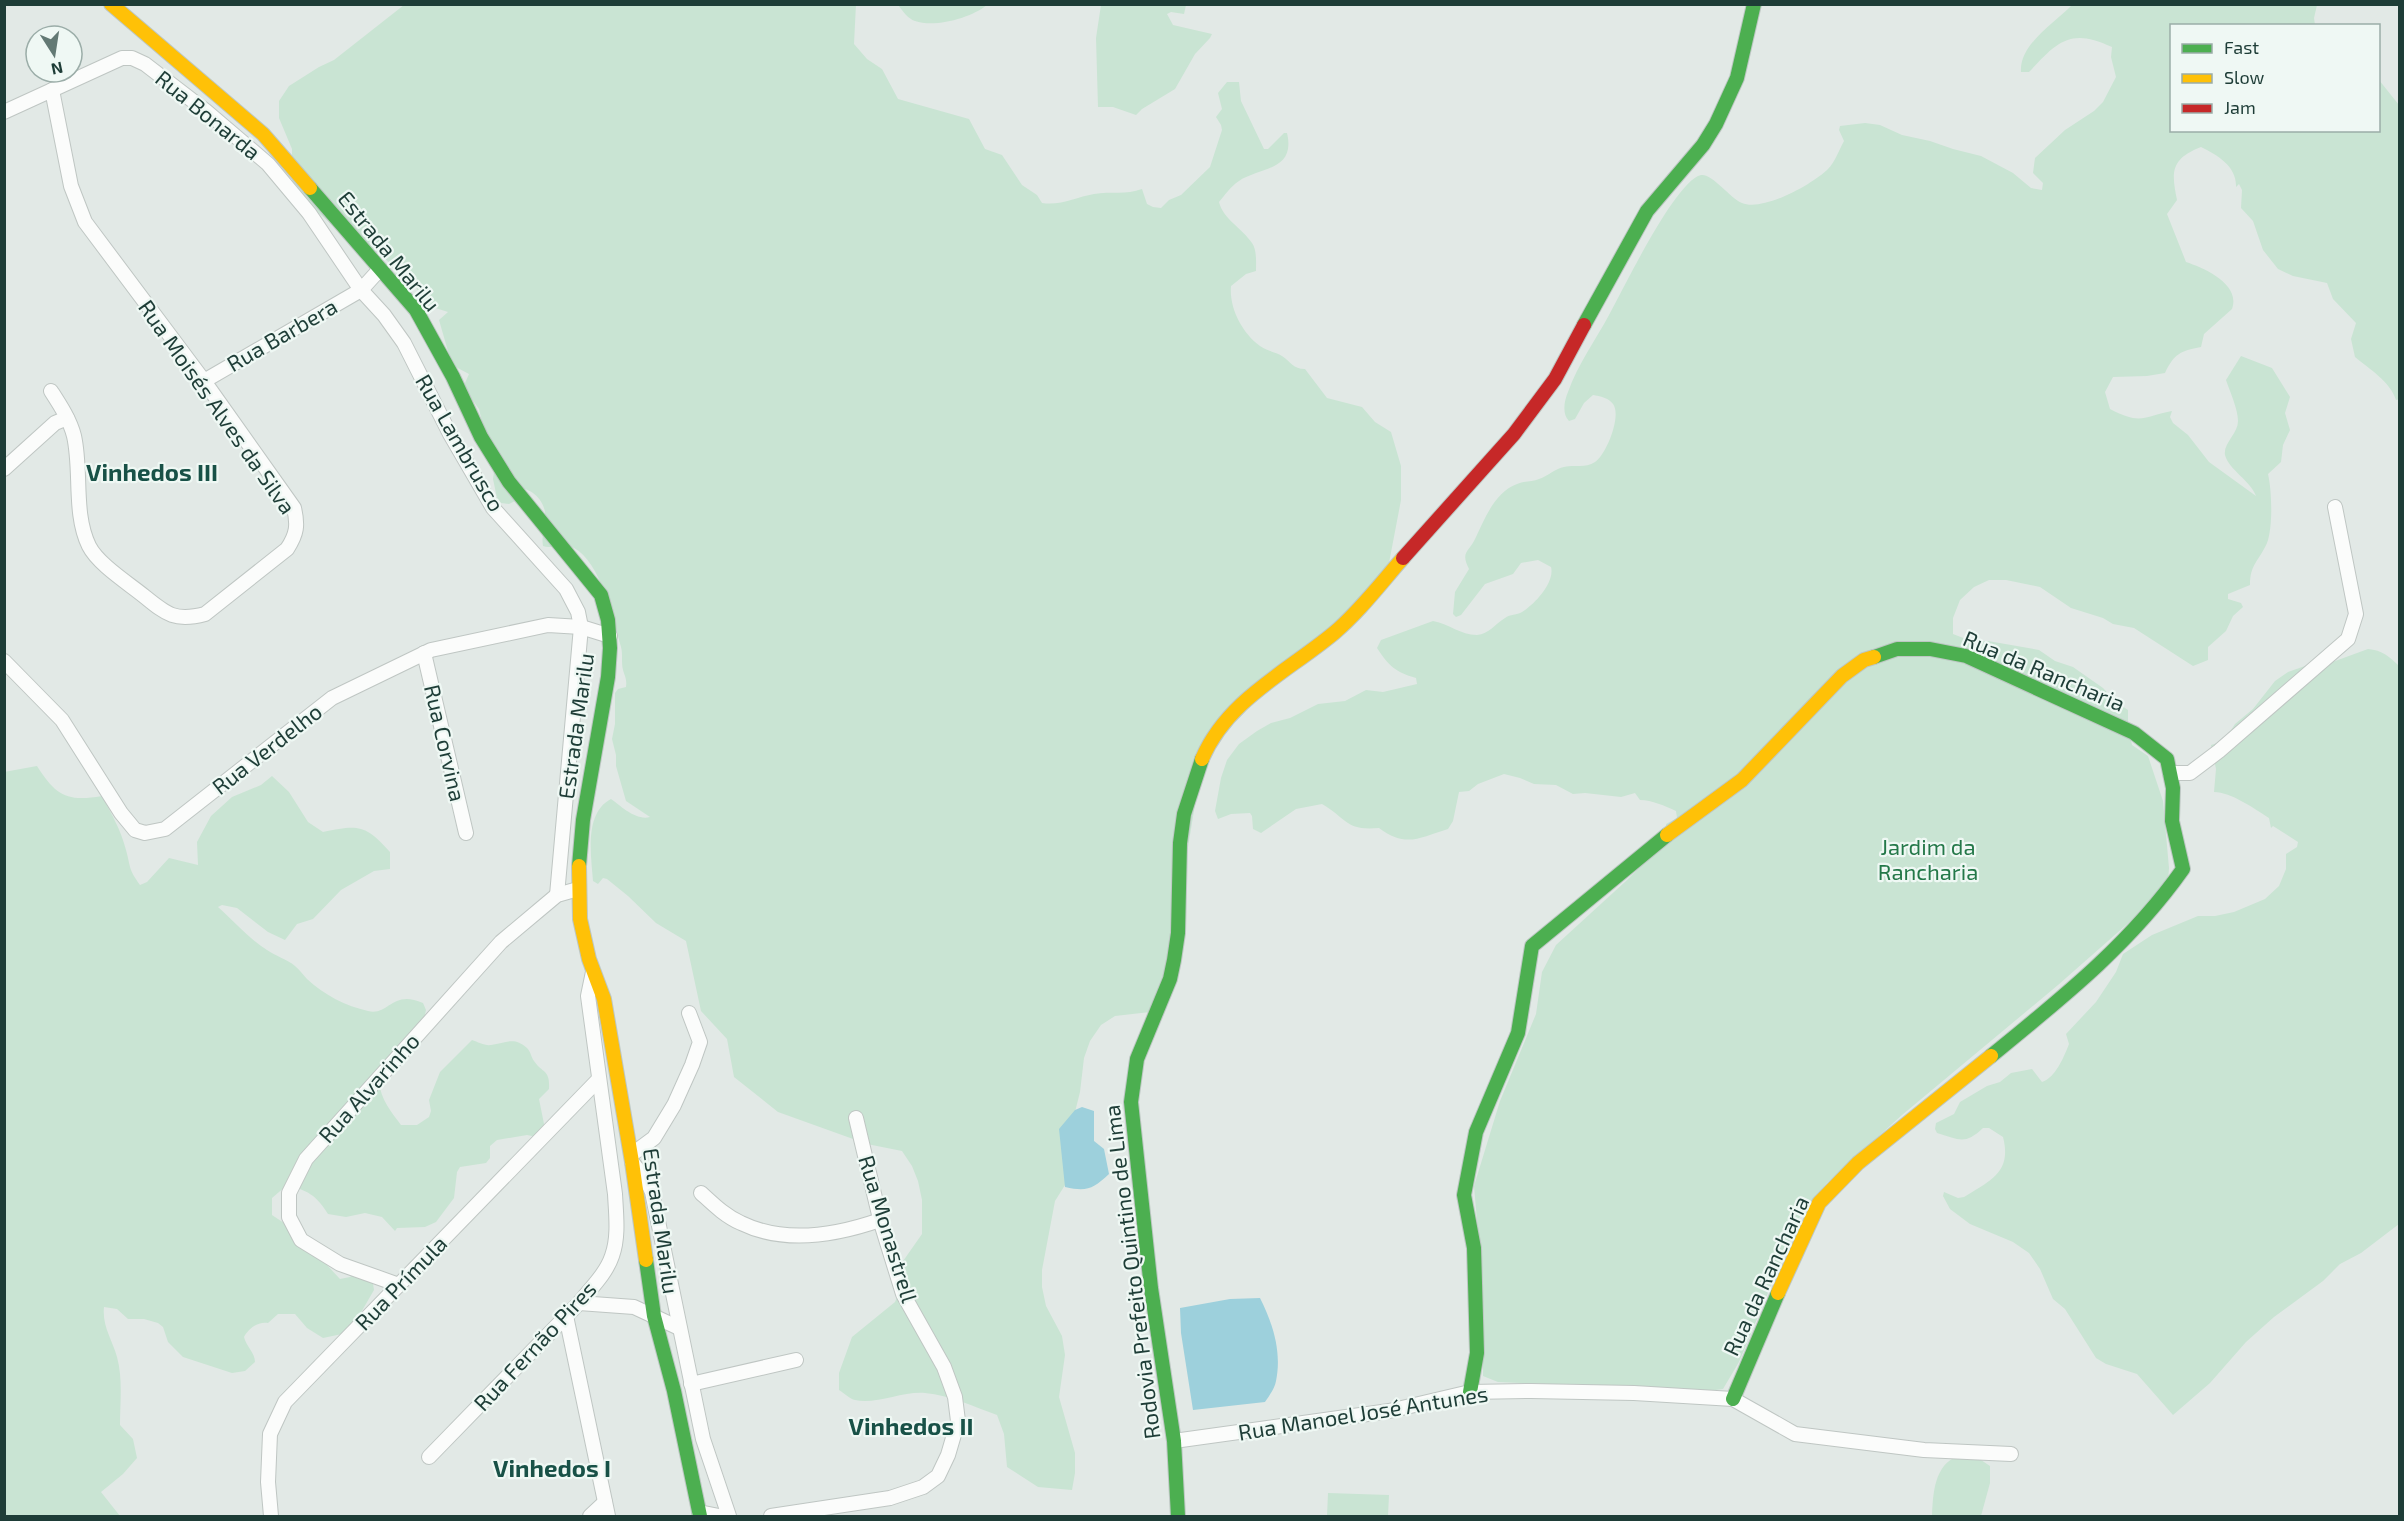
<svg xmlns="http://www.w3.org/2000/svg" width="2404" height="1521" font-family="'Exo 2',sans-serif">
	<rect width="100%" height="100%" fill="#e2e9e6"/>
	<!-- green -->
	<g fill="#c9e4d3">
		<path d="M856 4 854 44 867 59 882 69 898 99 969 119 985 149 1002 155 1022 185 1037 195 1042 203C1061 206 1076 197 1094 194 1111 191 1126 195 1142 189L1147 204 1153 207 1161 208 1169 200 1181 195 1210 167 1222 130 1221 125 1216 117 1222 109 1218 93 1227 82H1239L1241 101 1264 149H1268L1284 133H1287C1296 171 1260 167 1239 181 1231 186 1225 195 1219 202 1223 219 1242 228 1252 243 1257 250 1256 262 1256 271L1246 274 1231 286C1229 308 1242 333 1260 346 1267 351 1276 352 1282 356 1291 362 1293 369 1305 369L1327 398 1362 407 1375 422 1391 432 1401 466V500L1389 563 1335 630 1244 697 1202 762 1170 957 1150 1012 1115 1016 1101 1025 1090 1041 1084 1058 1080 1092 1071 1128 1065 1185 1055 1201 1042 1270V1287L1046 1306 1062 1336 1065 1355 1059 1397 1075 1453V1473L1072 1490 1038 1487 1007 1467 1004 1434 997 1415C974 1407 950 1395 925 1393 903 1391 875 1405 855 1400 850 1399 844 1393 839 1390V1373L852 1337 895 1302 902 1284 901 1264 922 1234V1200L918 1181 912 1166 902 1151 867 1144 778 1112 734 1077 727 1039 701 1011 686 941 656 923 628 896 607 879 603 878 598 884 593 881C591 855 584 813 611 799 621 806 636 821 650 817L626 801 616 766V755L612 739 615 724V693L618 689 626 687C627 679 625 677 623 670 621 662 623 654 621 647 614 620 600 561 574 548 561 541 553 550 543 546 541 534 546 523 545 512 543 499 531 488 518 488L517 500 509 504 501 503 497 498 493 479 496 458 485 434 479 409 466 391 465 383 469 374 452 365 439 320 448 312 426 305 412 280 397 276 391 264 364 241 349 239 308 204 294 188 292 180V149L279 118V101L289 86 319 67 334 60 404 5Z"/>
		<path d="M898 5H987C971 18 935 28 915 21 908 19 902 10 898 5Z"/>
		<polygon points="1101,5 1186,5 1184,14 1171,12 1167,14 1173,25 1212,34 1210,38 1195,54 1175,89 1142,109 1136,115 1113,107 1098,107 1096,38"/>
		<path d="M2072 5H2317L2314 18 2315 25 2172 26V130H2378L2379 80 2399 105 2400 399 2396 400C2390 381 2369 369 2355 357L2351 339 2356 323 2333 299 2327 283 2293 276 2278 269 2263 250 2253 221 2241 208 2242 190 2239 184 2236 187C2237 166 2217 155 2201 147 2171 159 2171 171 2177 200L2167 214 2186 262C2204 268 2241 284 2232 309L2204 334 2201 347C2180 351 2174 354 2165 373L2147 376 2113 377 2105 392 2110 409C2141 425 2142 417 2172 411L2170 417 2173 423 2188 435 2209 462 2256 496C2250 480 2229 470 2225 455 2223 443 2238 434 2238 421 2238 409 2230 392 2226 380L2241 356 2272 368 2290 397 2285 413 2290 430 2283 445 2281 462 2268 474C2272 491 2273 527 2267 543 2259 561 2250 564 2250 585L2228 594V599L2241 603 2243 607 2233 616 2226 631 2208 647V660L2193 666 2134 628 2113 624 2103 618 2071 608 2040 587 2006 580H1989L1974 587 1960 600 1953 618V634L1971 641H1988L2039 650 2055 661 2073 667 2103 688 2116 702 2128 710V726L2132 745 2148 756 2163 801 2169 868 2168 881 2133 919 2058 985 1902 1115 1827 1183 1801 1214 1739 1362 1723 1389 1708 1391 1498 1382 1483 1376V1289L1474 1186 1500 1101 1536 1014 1542 972 1556 945 1626 881 1667 840 1666 824 1677 818 1676 811C1665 806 1652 800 1640 800L1635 793 1621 797 1585 793 1573 794 1556 785 1534 784 1520 778 1504 774 1478 784 1469 791 1459 792 1453 821 1448 829C1419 838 1406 848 1379 828 1345 831 1348 819 1322 804L1296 809 1261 833 1253 829 1252 816 1250 813 1231 814 1218 819 1215 811 1221 778 1227 760 1239 744 1257 731 1271 723 1290 718 1318 704 1345 701 1366 690 1383 692 1417 684 1416 678C1395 672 1389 666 1377 648L1381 640 1433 621C1450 624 1460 635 1477 635 1489 634 1495 624 1505 618 1510 614 1517 615 1522 612 1535 604 1555 582 1551 567L1538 560 1521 563 1513 574 1485 584 1461 615 1456 617 1453 614 1455 592 1469 569C1460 551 1469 553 1476 537 1485 518 1495 492 1517 484 1524 481 1532 482 1539 479 1548 476 1556 468 1564 467 1575 464 1585 469 1595 462 1606 455 1622 416 1613 404 1609 398 1600 396 1593 395L1584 403 1575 419 1569 421C1562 414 1564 401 1568 392 1578 364 1595 341 1609 315 1623 290 1675 181 1701 175 1712 173 1730 198 1742 203 1763 212 1813 184 1828 169 1835 162 1839 150 1844 141L1839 130 1840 126 1865 123 1880 125 1902 135 1930 141 1953 149 1981 156 2013 173 2031 188 2042 190 2043 183 2033 173 2035 158 2065 130 2094 111 2103 102 2116 77 2111 57 2112 47C2070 27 2057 42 2029 72H2021C2019 44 2055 23 2072 5Z"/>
		<path d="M2368 649C2382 650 2390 657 2399 666V1224L2361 1253 2340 1264 2323 1281 2274 1317 2246 1342 2210 1383 2173 1415 2137 1374 2106 1364 2096 1358 2065 1309 2053 1299 2040 1269 2029 1253 2013 1242 1970 1224 1950 1209 1943 1196 1944 1192 1958 1198 1964 1197C1991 1180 2012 1172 2003 1137L1989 1128H1983C1965 1145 1960 1140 1937 1133L1935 1129 1936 1123 1954 1114 1960 1102 1987 1086 2000 1082 2011 1073 2032 1069 2042 1082C2055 1078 2064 1057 2069 1044L2066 1034 2096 1002 2116 972 2123 954 2152 935 2198 916H2215L2234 912 2265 899 2279 886 2286 869V854L2297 847 2298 842 2273 826 2271 828 2269 818C2255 809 2231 792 2214 792L2216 769 2211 745 2224 741 2235 724 2253 709 2275 681 2288 672 2305 666 2327 664Z"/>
		<path d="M37 766C56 796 67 802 102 796 111 813 121 830 126 850 131 868 128 868 140 885L147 882 169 858 198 865 197 842 211 816 232 797 261 785 272 776 289 792 308 822 323 832C358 825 365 824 390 852V869L374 871 341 890 313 919 297 924 285 940 268 932 237 908 222 905 218 907C234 921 249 939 267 950 275 956 287 959 295 966 300 970 303 975 307 979 324 995 346 1006 368 1011 389 1016 392 989 423 1003L426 1010 424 1019 379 1083C381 1099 391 1112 401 1125H417L429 1117 431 1111 429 1100 440 1072 472 1040C478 1042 485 1046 491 1045 506 1043 514 1036 527 1048 531 1052 531 1057 534 1061 543 1074 550 1069 549 1089L539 1099 545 1129 536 1142 532 1136 527 1135 497 1140 490 1146V1158L486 1163 460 1167 457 1172 454 1198 436 1222 425 1227 397 1228 395 1231 382 1217 365 1213 346 1217 328 1214C317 1196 307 1189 286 1186L272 1198V1215L287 1225 310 1254 326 1264 340 1279 350 1277 362 1268 371 1271 374 1290 352 1328 342 1334 323 1338 307 1328 295 1314H278L268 1323C258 1321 248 1329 244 1337 246 1346 255 1353 255 1362L245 1371 232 1373 183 1357 168 1342 163 1327 158 1323 144 1319H128L117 1309 104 1307C102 1326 112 1339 117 1357 123 1379 120 1402 120 1425L133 1439 137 1458 123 1474 101 1492 120 1516H5L4 772Z"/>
		<path d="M1958 1456H1975L1990 1466V1483L1981 1516H1932C1933 1494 1934 1465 1958 1456Z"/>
		<polygon points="1328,1493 1389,1495 1388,1516 1327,1516"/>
	</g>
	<!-- water -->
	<g fill="#9dd0dc">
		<path d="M1082 1107 1094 1111V1141L1104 1149 1109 1174C1093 1189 1087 1192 1065 1187L1059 1129 1075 1110Z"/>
		<path d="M1260 1298C1273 1324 1282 1352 1276 1381 1275 1388 1269 1396 1265 1402L1193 1410 1181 1333 1180 1308 1230 1299Z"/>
	</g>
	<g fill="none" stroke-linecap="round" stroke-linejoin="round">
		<defs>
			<g id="street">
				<polyline points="4,112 122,58 132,58 145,64 206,111 268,164 309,213 361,290 384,315 404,343 450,434 493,508 566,589 578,612 581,627 557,895"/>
				<polyline points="204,381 361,290 380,269"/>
				<path d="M51 391C60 405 70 420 74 436 82 471 73 513 89 546 98 564 128 583 144 596 166 614 175 622 205 614L287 549C297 534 298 525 294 508L204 381 85 222 71 186 52 90"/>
				<polyline points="4,469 55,423 67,418"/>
				<polyline points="424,653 466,833"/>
				<polyline points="4,661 62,720 121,813 135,830 145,833 165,829 332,698 431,650 548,625 581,627 610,636"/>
				<polyline points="2170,773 2190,773 2219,751 2348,639 2356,614 2335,507"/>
				<polyline points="631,1155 654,1138 674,1105 692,1065 700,1042 689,1013"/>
				<polyline points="632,1162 647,1181 652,1192 703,1439 729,1516"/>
				<path d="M701 1193C713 1204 725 1216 741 1223 784 1244 837 1235 880 1220"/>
				<polyline points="399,1285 340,1264 301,1240 289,1217 289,1193 306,1159 501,942 557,895 578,889"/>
				<polyline points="579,1303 634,1307 679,1328"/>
				<polyline points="566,1316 608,1516"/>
				<polyline points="691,1384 796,1360"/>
				<polyline points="1174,1441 1389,1411 1470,1392 1531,1391 1634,1393 1733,1399 1795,1434 1924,1450 2011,1454"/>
				<path d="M429 1457 579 1303C590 1289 606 1274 612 1256 619 1237 616 1214 615 1194L588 996 593 972"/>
				<polyline points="699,1512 719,1516"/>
				<polyline points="271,1516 268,1482 270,1434 285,1402 599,1079"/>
				<polyline points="590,1516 605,1502"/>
				<polyline points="771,1516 890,1498 923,1487 938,1476 948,1455 958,1421 955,1397 944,1367 903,1294 881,1223 856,1118"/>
			</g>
			<g id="fast">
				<polyline points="310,188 416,310 453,377 481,437 509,482 601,595 608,620 610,648 608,677 583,820 579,866"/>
				<polyline points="1584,325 1647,211 1703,145 1716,124 1737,78 1754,4"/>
				<path d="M1874 657 1897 649H1930L1966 656 2134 733 2167 759 2173 788 2172 821 2183 869C2130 944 2062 998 1991 1056"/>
				<polyline points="646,1260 654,1316 674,1391 700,1516"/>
				<polyline points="1470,1392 1477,1353 1474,1248 1464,1195 1476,1132 1518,1033 1532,946 1667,835"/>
				<polyline points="1733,1399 1778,1293"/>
				<polyline points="1178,1516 1174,1441 1151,1288 1131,1102 1137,1059 1170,979 1174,960 1178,933 1180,843 1184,814 1202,759"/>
			</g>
			<g id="slow">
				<polyline points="111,4 263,134 310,188"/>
				<path d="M1202 759C1227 700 1287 672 1334 633 1360 611 1381 583 1403 558"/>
				<polyline points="1667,835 1742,780 1842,676 1864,660 1874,657"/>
				<polyline points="579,866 580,919 589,959 604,999 632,1162 646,1260"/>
				<polyline points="1778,1293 1819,1203 1858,1163 1991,1056"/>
			</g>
			<polyline id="jam" points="1403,558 1514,434 1555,379 1584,325"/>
		</defs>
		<!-- street casing -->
		<use href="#street" stroke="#bfc6c3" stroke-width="16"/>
		<!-- fast casing -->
		<use href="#fast" stroke="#bdc7c3" stroke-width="16"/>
		<!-- slow casing -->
		<use href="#slow" stroke="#bdc7c3" stroke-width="16"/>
		<!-- jam casing -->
		<use href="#jam" stroke="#bdc7c3" stroke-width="16"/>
		<!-- street -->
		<use href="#street" stroke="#fbfcfb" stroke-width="14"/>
		<!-- fast -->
		<use href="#fast" stroke="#4caf50" stroke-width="14"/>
		<!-- slow -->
		<use href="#slow" stroke="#ffc107" stroke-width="14"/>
		<!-- jam -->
		<use href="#jam" stroke="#c62828" stroke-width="14"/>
	</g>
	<g text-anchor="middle" stroke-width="4.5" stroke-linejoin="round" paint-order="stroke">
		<!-- street labels -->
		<g font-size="22" fill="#1e3d37" stroke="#eff8f4">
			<text transform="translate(208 115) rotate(39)" y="8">Rua Bonarda</text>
			<text transform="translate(389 251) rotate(51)" y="8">Estrada Marilu</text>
			<text transform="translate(282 335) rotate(-30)" y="8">Rua Barbera</text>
			<text transform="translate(217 407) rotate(55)" y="8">Rua Moisés Alves da Silva</text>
			<text transform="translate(460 443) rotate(60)" y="8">Rua Lambrusco</text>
			<text transform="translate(2044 671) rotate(23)" y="8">Rua da Rancharia</text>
			<text transform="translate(576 726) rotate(-82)" y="8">Estrada Marilu</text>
			<text transform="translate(445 743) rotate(77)" y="8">Rua Corvina</text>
			<text transform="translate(267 749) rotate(-38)" y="8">Rua Verdelho</text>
			<text transform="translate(369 1088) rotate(-48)" y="8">Rua Alvarinho</text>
			<text transform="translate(661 1221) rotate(82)" y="8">Estrada Marilu</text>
			<text transform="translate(888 1229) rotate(73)" y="8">Rua Monastrell</text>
			<text transform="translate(1132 1272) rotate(-97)" y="8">Rodovia Prefeito Quintino de Lima</text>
			<text transform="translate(1766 1276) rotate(-65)" y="8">Rua da Rancharia</text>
			<text transform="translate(401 1283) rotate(-46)" y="8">Rua Prímula</text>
			<text transform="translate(535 1346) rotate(-47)" y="8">Rua Fernão Pires</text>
			<text transform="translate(1363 1413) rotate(-9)" y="8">Rua Manoel José Antunes</text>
		</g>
		<!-- park labels -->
		<g font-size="22" fill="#247849" stroke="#eff8f4">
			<text x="1928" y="855">Jardim da<tspan x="1928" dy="25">Rancharia</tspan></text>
		</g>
		<!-- neighbourhood labels -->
		<g font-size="24" font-weight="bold" fill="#185147" stroke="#eff8f4">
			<text x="152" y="481">Vinhedos III</text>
			<text x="911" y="1435">Vinhedos II</text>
			<text x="552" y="1477">Vinhedos I</text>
		</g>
	</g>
	<!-- border -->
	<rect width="2404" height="1521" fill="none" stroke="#1e3d37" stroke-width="12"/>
	<!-- legend -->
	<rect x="2170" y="24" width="210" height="108" fill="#eff8f4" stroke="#9bada8" stroke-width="1.5"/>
	<rect x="2182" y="44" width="30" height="9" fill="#4caf50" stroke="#9bada8" stroke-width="1.5"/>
	<text x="2224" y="54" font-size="18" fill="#1e3d37">Fast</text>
	<rect x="2182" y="74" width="30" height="9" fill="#ffc107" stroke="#9bada8" stroke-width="1.5"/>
	<text x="2224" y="84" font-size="18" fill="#1e3d37">Slow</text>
	<rect x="2182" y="104" width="30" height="9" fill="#c62828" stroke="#9bada8" stroke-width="1.5"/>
	<text x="2224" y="114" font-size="18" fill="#1e3d37">Jam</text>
	<!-- north arrow -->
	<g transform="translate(54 54) rotate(168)"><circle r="28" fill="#eff8f4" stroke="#9bada8" stroke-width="1.5"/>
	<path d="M0-4.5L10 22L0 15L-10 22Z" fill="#637974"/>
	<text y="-9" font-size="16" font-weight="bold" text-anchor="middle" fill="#1e3d37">N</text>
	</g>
</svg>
